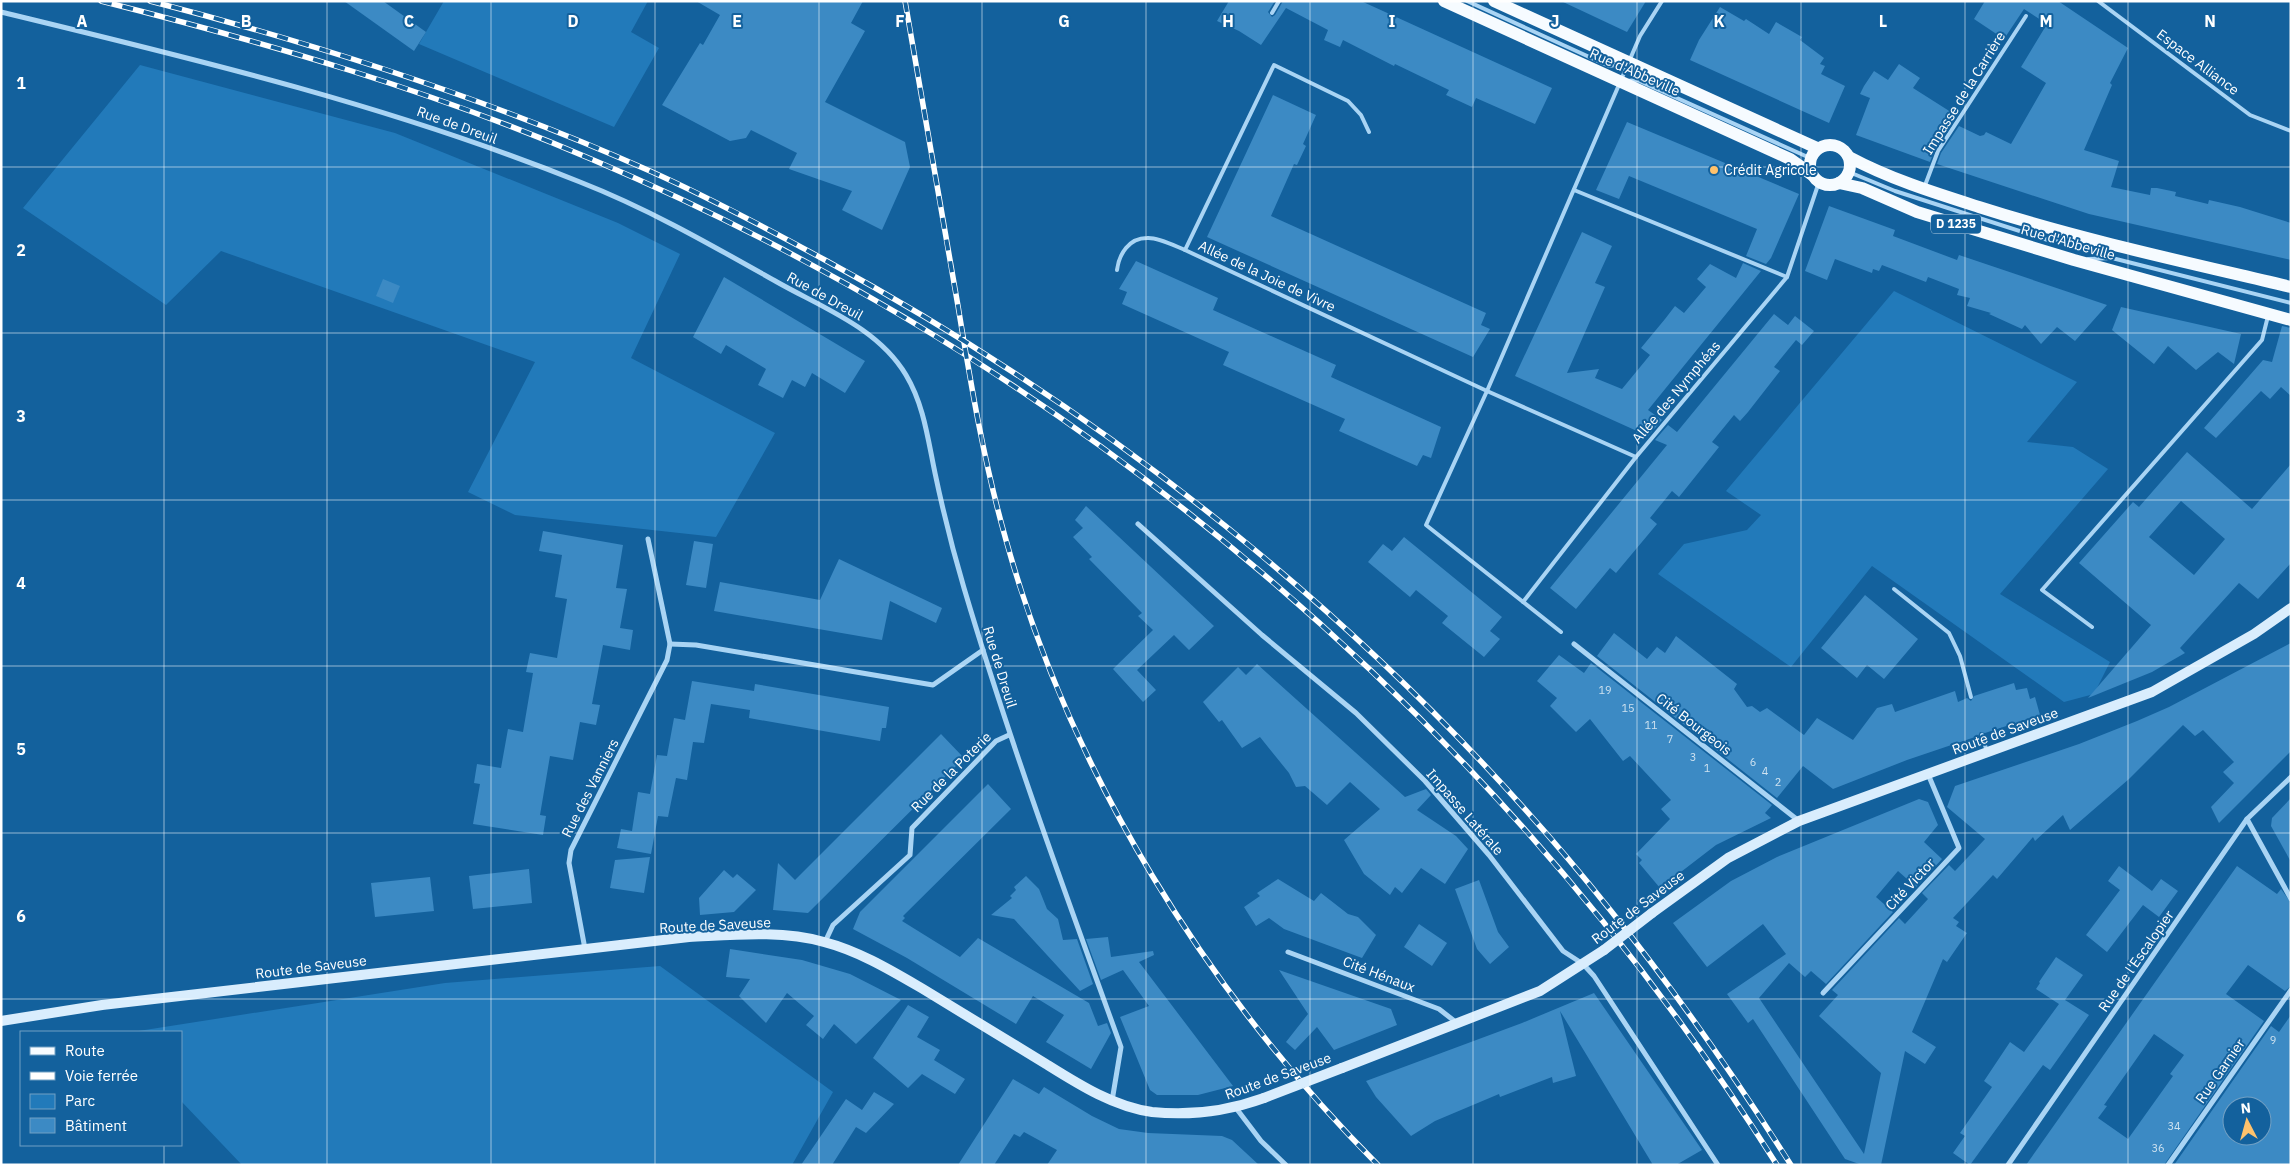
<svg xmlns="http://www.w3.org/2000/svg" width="2292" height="1166" font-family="'IBM Plex Sans',sans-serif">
	<rect width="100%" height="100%" fill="#13619d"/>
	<!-- green -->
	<g fill="#227aba">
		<polygon points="444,1 648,1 631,32 659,48 614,127 419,44"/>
		<polygon points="140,65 395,133 618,223 680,254 631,358 775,433 716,537 515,515 468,492 535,362 221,251 166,305 23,208"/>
		<polygon points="1894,291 2077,382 2027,442 2073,447 2108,469 2000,594 2110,662 2094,694 2064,702 1872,566 1791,667 1658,574 1684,544 1747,530 1761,515 1726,491"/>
		<polygon points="660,966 833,1092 792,1165 242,1165 181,1101 181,1032 132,1032 445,983"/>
	</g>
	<!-- building -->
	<g fill="#3c8ac4" fill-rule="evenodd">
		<polygon points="344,1 383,1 426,32 414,51"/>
		<polygon points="696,1 863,1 851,23 865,31 825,102 905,142 910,167 882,230 842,210 852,191 789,169 797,153 751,130 746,138 730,141 662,105 700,43 703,45 720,15"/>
		<polygon points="1229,1 1275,1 1268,12 1272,17 1275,15 1283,1 1361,1 1552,88 1535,124 1476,98 1472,107 1446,95 1449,90 1395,64 1394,66 1343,40 1340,47 1324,40 1328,30 1286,8 1261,45 1239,31 1217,21"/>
		<polygon points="1561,1 1646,1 1627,32"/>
		<polygon points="1985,1 2058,1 2128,48 2110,83 2112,85 2084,150 2119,161 2111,187 2150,195 2151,188 2157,188 2176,192 2175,196 2208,204 2209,200 2240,207 2291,223 2291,260 2089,214 1937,164 1941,153 1959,126 1980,136 1984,135 1986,132 2011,144 2046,83 2021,67 2047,24 2024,9 2004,39 1974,19"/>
		<polygon points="1720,7 1744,21 1746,19 1769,34 1776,22 1802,37 1800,40 1824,58 1820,64 1825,66 1821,74 1845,86 1829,123 1690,60 1699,40"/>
		<polygon points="1899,64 1920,78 1913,88 1954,114 1949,122 1952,123 1935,149 1930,162 1856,135 1870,98 1860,94 1864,86 1874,71 1888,80"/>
		<polygon points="1273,95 1316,115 1303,144 1306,146 1297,165 1294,164 1271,216 1486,313 1481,325 1490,329 1473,357 1207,237"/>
		<polygon points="1627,122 1799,194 1771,258 1766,264 1746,256 1757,229 1629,176 1619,199 1596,190"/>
		<polygon points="1829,206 1895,230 1893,236 1957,260 1959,255 2107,305 2075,341 2057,327 2041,344 2025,325 2022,329 1989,314 1991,313 1967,306 1970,298 1957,295 1959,289 1928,277 1926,282 1882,265 1879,271 1873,269 1872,273 1835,259 1827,280 1805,271"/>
		<polygon points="1582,232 1612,246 1595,283 1605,287 1567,373 1599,369 1595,378 1622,389 1650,355 1641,348 1665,319 1675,306 1684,313 1706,287 1697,279 1710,264 1736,278 1743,263 1761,271 1648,410 1662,420 1648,436 1515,376"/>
		<polygon points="1136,261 1218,298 1213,310 1336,365 1331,377 1441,427 1431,458 1423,455 1417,466 1339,431 1345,419 1223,365 1229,352 1122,304 1127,292 1119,289"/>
		<polygon points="724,277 865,361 845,393 812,373 805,387 792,380 783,398 758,385 766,369 726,345 721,354 693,337"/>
		<polygon points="383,279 400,286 393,303 376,296"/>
		<polygon points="2121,307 2241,334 2234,364 2218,352 2196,370 2168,346 2154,364 2112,330"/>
		<polygon points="1774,314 1788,325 1795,316 1814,331 1802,345 1796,340 1774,367 1780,371 1748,412 1740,421 1734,415 1712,442 1719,447 1679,497 1672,491 1650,518 1657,524 1616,573 1610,568 1576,609 1550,588 1667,445 1655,440 1668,425 1677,432"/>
		<polygon points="2282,326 2291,328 2291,396 2281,387 2270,399 2261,391 2216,438 2204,428 2263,360 2272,362"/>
		<path d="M2187 452 2252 509 2291 464V563L2258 599 2239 583 2180 648 2185 653 2152 672 2088 698 2151 625 2079 563 2133 502 2139 507ZM2181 501 2225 539 2194 575 2149 537Z"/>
		<polygon points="1086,506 1214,626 1189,650 1174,635 1137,670 1156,690 1143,702 1113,669 1153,630 1138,616 1142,613 1089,559 1092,557 1073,537 1083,528 1075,520"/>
		<polygon points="543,531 623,545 616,588 627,589 620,628 633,630 630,650 603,645 592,704 600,705 596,725 580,722 573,760 550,756 540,815 546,816 543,835 473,824 480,784 474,783 477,764 501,768 508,729 523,732 533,673 526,672 530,653 557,658 567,599 555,597 562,555 539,551"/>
		<polygon points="1404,537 1502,617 1490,631 1500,639 1484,657 1442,623 1448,616 1416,590 1410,597 1368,562 1383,544 1392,551"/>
		<polygon points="694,541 713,544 706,588 686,585"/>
		<polygon points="839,559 942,608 936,623 890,601 882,640 714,611 720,582 820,600"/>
		<polygon points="1865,595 1918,639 1884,679 1867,665 1857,678 1821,648"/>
		<polygon points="1614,633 1647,659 1657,647 1665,653 1676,636 1737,684 1734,689 1747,707 1752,706 1760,712 1767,708 1804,735 1817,718 1853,740 1877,708 1892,704 1895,712 1955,691 1958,702 1967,698 1971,701 1974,696 2014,683 2016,690 2027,688 2030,699 2035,697 2040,715 1985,733 1980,732 1978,736 1907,760 1833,789 1803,766 1777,798 1597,656"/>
		<polygon points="2291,643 2291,751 2219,823 2211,807 2234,783 2223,772 2234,762 2203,730 2195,736 2183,725 2129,779 2070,830 2063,815 2035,841 2033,837 1997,879 1993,875 1953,918 1959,922 1956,926 1967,933 1947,962 1943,959 1912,1032 1936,1047 1925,1064 1905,1051 1881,1165 1862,1165 1845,1159 1753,1019 1748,1023 1727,994 1786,954 1763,924 1707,967 1673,923 1731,881 1777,857 1919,799 1928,802 1938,825 1924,842 1942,859 1916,887 1898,871 1876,897 1893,912 1826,984 1811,971 1805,977 1789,963 1759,998 1864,1154 1881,1073 1819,1016 1838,995 1832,990 1899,918 1905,924 1928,899 1922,893 1949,865 1955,871 1985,839 1947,807 1955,786 2079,744 2137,721 2169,707"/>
		<polygon points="1559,655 1584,673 1591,663 1772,805 1765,813 1771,818 1716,845 1660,888 1639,863 1642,860 1636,854 1670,819 1661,809 1671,800 1630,756 1623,761 1590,719 1576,732 1550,706 1557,698 1537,681"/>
		<polygon points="1257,664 1405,797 1426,789 1431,795 1417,810 1456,836 1468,849 1445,884 1421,868 1402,893 1395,887 1390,895 1364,874 1344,840 1380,809 1350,782 1327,805 1305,786 1296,787 1289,773 1260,737 1242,748 1222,720 1219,722 1203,702 1238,667 1246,675"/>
		<polygon points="692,681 754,691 755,684 889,707 886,728 882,728 880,741 749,718 750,710 711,704 704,743 693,742 687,780 676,778 668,817 658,816 651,854 617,848 621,829 632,831 638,792 650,794 657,755 667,756 674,718 685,720"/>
		<polygon points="941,734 964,758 808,913 773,910 778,863 795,880"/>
		<polygon points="988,784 1011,809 903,916 905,918 902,921 960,957 978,938 1089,1003 1098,1026 1107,1023 1111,1033 1091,1069 1046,1042 1064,1015 1033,996 1016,1024 907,958 853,929 860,912"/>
		<polygon points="2291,798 2291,862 2271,826 2272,818"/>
		<polygon points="650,857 644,893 610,888 615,860"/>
		<polygon points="2119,866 2152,891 2161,879 2178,891 2159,917 2143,905 2107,952 2086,935 2120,890 2108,881"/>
		<path d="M2237 866 2277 894 2281 889 2291 903V986L2285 991 2248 965 2226 994 2264 1021 2164 1165H2026ZM2154 1034 2184 1055 2170 1074 2173 1076 2128 1139 2098 1118 2107 1106 2104 1105Z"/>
		<polygon points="529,869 532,903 473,909 469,876"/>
		<polygon points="724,870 733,878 737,874 756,890 734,912 700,915 699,898"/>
		<polygon points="1026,876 1039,889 1047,909 1058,919 1063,940 1077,939 1093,984 1080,991 1014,919 991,915 1012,898 1010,896 1016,890 1014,887"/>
		<polygon points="430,877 434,911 375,917 371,883"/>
		<polygon points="1278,879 1314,901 1321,893 1348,914 1358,917 1376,935 1362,958 1284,929 1269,918 1256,926 1244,907 1260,896 1257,893"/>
		<polygon points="1479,880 1498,932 1509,947 1490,964 1477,949 1455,889"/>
		<polygon points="1419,924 1447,943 1432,966 1404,947"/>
		<polygon points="1108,937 1111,957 1153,951 1154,955 1139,962 1233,1086 1198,1095 1157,1095 1150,1090 1120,1017 1149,1006 1123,970 1101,980 1086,939"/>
		<polygon points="730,949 802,960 850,974 901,1000 856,1044 834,1024 823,1039 806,1025 814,1016 787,993 766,1023 739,996 750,979 726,977"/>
		<polygon points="2056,957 2083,975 2065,1000 2089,1015 2050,1070 2043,1065 1970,1165 1953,1153 1965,1136 1960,1133 1992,1087 1984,1081 2010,1042 2024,1052 2059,1004 2036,989 2040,983 2039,982"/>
		<polygon points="1279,970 1391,1009 1397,1025 1334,1050 1317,1027 1295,1050 1286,1042 1308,1014"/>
		<polygon points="1594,993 1702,1150 1676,1165 1653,1165 1560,1011 1576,1076 1553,1083 1552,1077 1500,1097 1499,1094 1435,1121 1411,1136 1376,1097 1366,1081 1522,1023"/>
		<polygon points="908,1005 929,1017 917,1037 940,1050 934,1060 965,1079 955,1094 922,1074 908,1088 873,1058"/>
		<path d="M2291 1015V1165H2174L2271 1026 2279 1032ZM2232 1106H2262V1136H2232Z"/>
		<polygon points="1013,1079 1039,1094 1044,1087 1092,1116 1119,1129 1148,1133 1222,1136 1232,1140 1259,1165 1047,1165 1057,1150 1024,1132 1020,1137 1014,1134 994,1165 958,1165"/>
		<polygon points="874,1092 894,1104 866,1133 856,1127 832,1165 801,1165 846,1099 862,1110"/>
	</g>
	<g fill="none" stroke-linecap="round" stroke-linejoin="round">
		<!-- lane -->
		<g stroke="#a9d4f4" stroke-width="4">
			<polyline points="1467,1 1609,66 1622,64"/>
			<polyline points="2098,1 2250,115 2291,131"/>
			<polyline points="1272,13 1279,1"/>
			<polyline points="1627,81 1637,80 1810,158"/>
			<polyline points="1369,132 1361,115 1348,101 1274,65 1185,250 1487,391 1636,457"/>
			<polyline points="1849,172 1895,191 2051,241 2065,237"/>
			<polyline points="1924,188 1938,151 2026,16"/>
			<polyline points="1574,190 1787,277"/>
			<polyline points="2088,259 2112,258 2291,303"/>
			<path d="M1117 270C1119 254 1129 238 1147 238 1158 237 1175 246 1185 250"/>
			<polyline points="1894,589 1949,633 1960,656 1971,697"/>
			<polyline points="1523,602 1636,457 1787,277 1819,182"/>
			<polyline points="2092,627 2042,590 2262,340 2268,316"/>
			<polyline points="1561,632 1426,525 1487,391 1640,36 1662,1"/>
			<polyline points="1982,735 1987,752"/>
		</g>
		<!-- street -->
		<g stroke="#a9d4f4" stroke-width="5">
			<path d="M1 12C199 60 391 106 580 182 649 209 713 246 777 282 823 308 878 328 906 375 924 405 928 440 935 473 943 511 953 551 964 588 1010 743 1066 895 1121 1047L1112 1101"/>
			<polyline points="1138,524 1262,635 1356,713 1425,781 1489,855 1563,951 1583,964 1594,976 1718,1165"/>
			<polyline points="670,644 696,645 933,685 983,650"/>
			<polyline points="1574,644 1799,821"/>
			<polyline points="2247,819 2291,899"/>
			<polyline points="825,942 833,925 910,855 912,828 996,741 1009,735"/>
			<polyline points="585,949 569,863 571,850 667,660 670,644 648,539"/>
			<polyline points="1288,952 1439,1009 1457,1023"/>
			<polyline points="1823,993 1959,848 1928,774"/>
			<polyline points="1236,1108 1261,1141 1286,1165"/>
			<polyline points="2008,1165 2247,819 2291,777"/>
			<polyline points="2168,1165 2291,990"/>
		</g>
		<!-- secondary -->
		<g stroke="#d9edfd" stroke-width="10">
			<polyline points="1652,913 1728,858 1799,821 2152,692 2254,634 2291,608"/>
			<path d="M1 1021 102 1005 689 937C733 935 781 930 824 942 859 951 892 971 923 989 964 1014 1005 1039 1046 1064 1078 1084 1114 1107 1152 1112 1190 1116 1228 1111 1264 1098"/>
			<polyline points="1342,1068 1540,991 1604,950"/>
		</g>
		<!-- primary -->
		<g stroke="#f6fbff" stroke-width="12">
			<polyline points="1444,1 1790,159 1811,174"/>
			<polyline points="1494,1 1817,148"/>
			<circle cx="1830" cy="165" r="20"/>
			<path d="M1849 157C1890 179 1935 193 1979 207 2082 240 2186 262 2291 287"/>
			<polyline points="1839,183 1862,188 1917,212 2074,260 2291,320"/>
		</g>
		<defs>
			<g id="rail">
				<path d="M101 1C268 43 433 91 591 159 1076 364 1496 719 1777 1165"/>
				<path d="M150 1C321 45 488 99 650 171 710 198 768 229 825 260 1125 423 1398 644 1611 911 1676 992 1735 1077 1791 1165"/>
				<path d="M905 1C923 103 940 205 958 306 971 385 984 463 1006 540 1071 774 1207 993 1378 1165"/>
			</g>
		</defs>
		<!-- rail casing -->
		<use href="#rail" stroke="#fff" stroke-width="5.5"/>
		<!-- rail -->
		<use href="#rail" stroke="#13619d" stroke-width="4" stroke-dasharray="11" stroke-linecap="butt"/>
		<!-- secondary-bridge -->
		<g stroke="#d9edfd" stroke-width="10">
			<polyline points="1604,950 1652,913"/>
			<polyline points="1264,1098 1342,1068"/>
		</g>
	</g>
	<!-- grid -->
	<path fill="none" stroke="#fff" stroke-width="1" stroke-opacity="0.55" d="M164 1V1032M327 1V1165M491 1V1165M655 1V1165M819 1V1165M982 1V1165M1146 1V1165M1310 1V1165M1473 1V1165M1637 1V1165M1801 1V1165M1965 1V1165M2128 1V1165M1 167H2291M1 333H2291M1 500H2291M1 666H2291M1 833H2291M1 999H2291M164 1145V1165"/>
	<!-- markers -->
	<circle fill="#ffc26c" stroke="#13619d" stroke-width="2" cx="1714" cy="170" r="5"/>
	<g text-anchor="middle" stroke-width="4" stroke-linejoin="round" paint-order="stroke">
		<!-- number labels -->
		<g font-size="11" fill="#cee2f0">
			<text x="1605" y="694">19</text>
			<text x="1628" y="712">15</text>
			<text x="1651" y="729">11</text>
			<text x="1670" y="743">7</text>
			<text x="1693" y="761">3</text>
			<text x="1753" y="766">6</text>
			<text x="1707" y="772">1</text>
			<text x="1765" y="775">4</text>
			<text x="1778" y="786">2</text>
			<text x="2273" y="1044">9</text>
			<text x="2174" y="1130">34</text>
			<text x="2158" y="1152">36</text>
		</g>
		<!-- shield labels -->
		<rect fill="#13619d" stroke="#b8d0e2" stroke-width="1" x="1931" y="214.5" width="50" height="19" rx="4"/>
		<g font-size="12" font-weight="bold" fill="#fff">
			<text x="1956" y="228">D 1235</text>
		</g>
		<!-- street labels -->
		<g font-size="14" fill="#fff" stroke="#13619d">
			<text transform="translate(2198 62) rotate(37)" y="5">Espace Alliance</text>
			<text transform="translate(1635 72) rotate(24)" y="5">Rue d'Abbeville</text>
			<text transform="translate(1964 93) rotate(-58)" y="5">Impasse de la Carrière</text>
			<text transform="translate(457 125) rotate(20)" y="5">Rue de Dreuil</text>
			<text transform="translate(2068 242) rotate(16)" y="5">Rue d'Abbeville</text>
			<text transform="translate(1267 276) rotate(25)" y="5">Allée de la Joie de Vivre</text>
			<text transform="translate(825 296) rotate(29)" y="5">Rue de Dreuil</text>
			<text transform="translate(1676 392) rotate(-50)" y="5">Allée des Nymphéas</text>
			<text transform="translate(1000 667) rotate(73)" y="5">Rue de Dreuil</text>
			<text transform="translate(1694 724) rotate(38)" y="5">Cité Bourgeois</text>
			<text transform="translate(2005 731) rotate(-20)" y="5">Route de Saveuse</text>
			<text transform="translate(951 772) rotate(-45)" y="5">Rue de la Poterie</text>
			<text transform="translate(590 788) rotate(-63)" y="5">Rue des Vanniers</text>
			<text transform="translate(1465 812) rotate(49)" y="5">Impasse Latérale</text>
			<text transform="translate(1910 884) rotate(-47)" y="5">Cité Victor</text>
			<text transform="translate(1638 907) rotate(-37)" y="5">Route de Saveuse</text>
			<text transform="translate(715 925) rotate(-3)" y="5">Route de Saveuse</text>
			<text transform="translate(2136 961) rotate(-55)" y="5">Rue de l'Escalopier</text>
			<text transform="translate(311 967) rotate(-7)" y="5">Route de Saveuse</text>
			<text transform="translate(1379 974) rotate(21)" y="5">Cité Hénaux</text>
			<text transform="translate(2220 1071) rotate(-55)" y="5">Rue Garnier</text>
			<text transform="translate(1278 1076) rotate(-20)" y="5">Route de Saveuse</text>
		</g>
		<!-- poi labels -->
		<g font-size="14" fill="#fff" stroke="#13619d" text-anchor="start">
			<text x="1724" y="175">Crédit Agricole</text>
		</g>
	</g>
	<g font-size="16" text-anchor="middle" font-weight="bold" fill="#fff" stroke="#13619d" stroke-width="4" stroke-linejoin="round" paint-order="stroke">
		<text x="82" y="27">A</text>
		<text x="246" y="27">B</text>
		<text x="409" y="27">C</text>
		<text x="573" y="27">D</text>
		<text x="737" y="27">E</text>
		<text x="900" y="27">F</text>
		<text x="1064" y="27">G</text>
		<text x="1228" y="27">H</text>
		<text x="1392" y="27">I</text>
		<text x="1555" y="27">J</text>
		<text x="1719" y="27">K</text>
		<text x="1883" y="27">L</text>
		<text x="2046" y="27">M</text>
		<text x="2210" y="27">N</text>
		<text x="21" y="89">1</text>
		<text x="21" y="256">2</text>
		<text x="21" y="422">3</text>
		<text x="21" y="589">4</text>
		<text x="21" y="755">5</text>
		<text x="21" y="922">6</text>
	</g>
	<!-- border -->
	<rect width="2292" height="1166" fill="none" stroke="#ffffff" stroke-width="5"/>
	<!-- legend -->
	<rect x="20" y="1031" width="162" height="115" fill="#13619d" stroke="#71a0c4"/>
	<rect x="30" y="1047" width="25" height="8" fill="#f6fbff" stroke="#71a0c4"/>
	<text x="65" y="1056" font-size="15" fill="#ffffff">Route</text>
	<rect x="30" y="1072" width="25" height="8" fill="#ffffff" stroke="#71a0c4"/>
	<text x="65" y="1081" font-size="15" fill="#ffffff">Voie ferrée</text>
	<rect x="30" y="1094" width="25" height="15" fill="#227aba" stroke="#71a0c4"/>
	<text x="65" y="1106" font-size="15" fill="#ffffff">Parc</text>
	<rect x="30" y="1118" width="25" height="15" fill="#3c8ac4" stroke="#71a0c4"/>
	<text x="65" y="1131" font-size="15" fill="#ffffff">Bâtiment</text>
	<!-- north arrow -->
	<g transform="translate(2247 1121) rotate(354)"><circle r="24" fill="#13619d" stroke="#71a0c4"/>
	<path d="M0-4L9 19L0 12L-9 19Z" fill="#ffc26c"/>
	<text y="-8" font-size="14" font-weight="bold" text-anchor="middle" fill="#ffffff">N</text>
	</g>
</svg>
